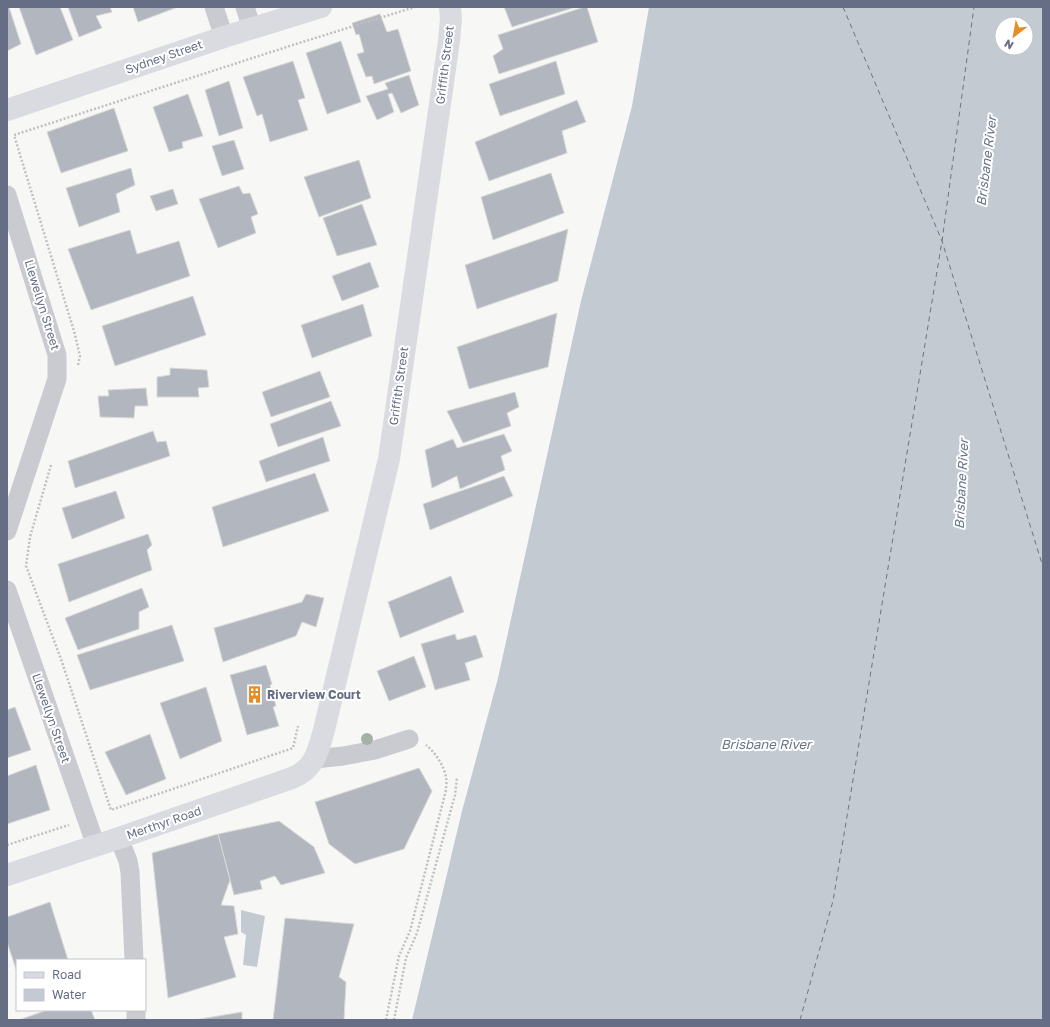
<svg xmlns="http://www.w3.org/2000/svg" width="1050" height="1027" font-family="'Golos Text',sans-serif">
	<rect width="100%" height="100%" fill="#f7f8f5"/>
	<!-- water -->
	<g fill="#c4cad2" fill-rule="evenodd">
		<path d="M649 7H1043V1020H412L462 811 498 678 581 301 632 106ZM1002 24H1026V48H1002Z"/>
		<polygon points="241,910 265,916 257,967 243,965 246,935 241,932"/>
	</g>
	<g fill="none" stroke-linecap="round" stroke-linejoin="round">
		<!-- ferry -->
		<g stroke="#677589" stroke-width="1" stroke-dasharray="5 4" stroke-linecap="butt">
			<polyline points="843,7 942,241 1043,567"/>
			<polyline points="800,1020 833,901 942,241 974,7"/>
		</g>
	</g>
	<!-- building -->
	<g fill="#b2b6be" stroke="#d9d9d7">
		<polygon points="7,7 9,7 21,44 7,51"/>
		<polygon points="19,7 60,7 73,40 36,55"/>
		<polygon points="68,7 110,7 112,12 96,16 102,28 79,37"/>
		<polygon points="133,7 178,7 138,22"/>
		<polygon points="504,7 576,7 512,27"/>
		<polygon points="584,7 587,7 598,42 499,74 493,56 503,49 498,35"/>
		<polygon points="380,14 387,32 398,29 411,71 374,84 372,76 366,77 357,54 364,52 359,34 356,35 352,23"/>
		<polygon points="341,41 361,102 327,114 306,53"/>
		<polygon points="293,61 305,98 298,100 308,130 270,142 262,114 257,116 243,77"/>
		<polygon points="556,61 565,94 500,116 489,84"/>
		<polygon points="409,75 419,105 401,113 392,93 388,94 394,112 377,120 366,96 388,89 385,83"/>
		<polygon points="229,81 243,128 219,136 205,90"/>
		<polygon points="188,94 203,136 182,142 183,148 169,152 153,107"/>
		<polygon points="577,100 586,122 562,131 567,153 489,181 475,142"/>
		<polygon points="114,108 128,151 61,173 47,132"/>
		<polygon points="234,140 244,169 222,176 212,146"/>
		<polygon points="359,160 371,198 319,217 304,177"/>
		<polygon points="131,168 135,185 116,194 120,212 79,227 66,188"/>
		<polygon points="551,173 564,213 493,240 481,197"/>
		<polygon points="239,186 243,194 250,193 258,214 251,217 256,233 218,248 199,199"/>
		<polygon points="173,189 178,204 156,211 150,196"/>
		<polygon points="362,204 377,245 337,256 323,218"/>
		<polygon points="568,229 558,281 477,309 465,265"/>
		<polygon points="130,230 137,254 179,241 190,276 91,310 68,249"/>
		<polygon points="370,262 379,287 342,301 332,276"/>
		<polygon points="193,296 206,335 115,366 102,326"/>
		<polygon points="363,304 372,336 312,358 301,325"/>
		<polygon points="557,313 548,367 469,389 457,347"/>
		<polygon points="170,368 207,370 209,387 198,388 199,397 157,397 157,377 170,375"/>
		<polygon points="320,371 330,397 271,417 262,392"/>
		<polygon points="146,388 148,406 135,406 134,418 100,417 98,396 109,396 108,390"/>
		<polygon points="515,392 519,407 507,413 511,426 463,443 447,411"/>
		<polygon points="331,401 341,426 278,447 270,424"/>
		<polygon points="153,431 157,442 166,441 170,456 75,488 68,461"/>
		<polygon points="504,434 512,451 501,456 505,470 460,489 457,476 432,488 425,450 453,439 457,448"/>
		<polygon points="323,437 330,461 266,482 259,461"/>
		<polygon points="315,473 329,511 223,547 212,507"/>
		<polygon points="504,476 513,496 430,530 423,504"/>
		<polygon points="116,491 125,518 72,539 62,508"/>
		<polygon points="148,534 152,545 147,550 152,570 69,602 58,564"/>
		<polygon points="451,576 464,612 400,638 388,602"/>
		<polygon points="142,588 149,607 139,612 139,629 78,650 65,618"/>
		<polygon points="306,594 324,598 316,627 302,622 296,636 223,662 214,628 302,602"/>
		<polygon points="172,625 184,661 90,690 77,655"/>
		<polygon points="455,634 457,640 476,635 483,657 465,663 470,680 435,690 421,644"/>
		<polygon points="414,656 426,687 389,701 377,671"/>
		<polygon points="266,665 272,684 270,685 276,706 273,707 279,726 247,735 230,675"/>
		<polygon points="206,687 222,741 180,759 160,703"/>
		<polygon points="15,707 31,750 7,758 7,710"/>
		<polygon points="150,734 166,779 126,795 105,752"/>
		<polygon points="36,765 50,810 7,824 7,776"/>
		<polygon points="419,768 432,791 404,849 355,864 329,844 315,802"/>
		<polygon points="279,821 314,847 325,873 281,885 275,876 260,881 262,889 234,895 218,834"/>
		<polygon points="218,834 230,880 221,905 234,906 238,934 224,937 236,977 168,998 152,853"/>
		<polygon points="50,902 68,960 17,960 17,972 7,942 7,917"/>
		<polygon points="285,918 354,924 339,977 346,982 344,1020 273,1020"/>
		<polygon points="47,1010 91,1010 95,1020 19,1020"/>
		<polygon points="242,1012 242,1020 194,1020"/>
	</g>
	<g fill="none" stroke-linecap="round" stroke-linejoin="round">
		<!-- path -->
		<g stroke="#bfc0c3" stroke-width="2.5" stroke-dasharray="2 2" stroke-linecap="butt">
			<polyline points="78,365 80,356 74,331 14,135 296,44 415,7"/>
			<polyline points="51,465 30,537 26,566 61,659 111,810 293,748 298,726"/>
			<polyline points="7,845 69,825"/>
			<path d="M386 1020 399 956 410 931 446 790C446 786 447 781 446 777 444 766 435 752 426 745"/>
			<polyline points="394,1020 406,958 417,933 455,795 457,778"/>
		</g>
		<!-- street -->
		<g stroke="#cacbd0" stroke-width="19">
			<polyline points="214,7 224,37"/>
			<polyline points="245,7 252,29"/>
			<polyline points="7,195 57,355 57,379 7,531"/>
			<polyline points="7,590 96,846"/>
			<polyline points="315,759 343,756 375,750 409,739"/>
			<polyline points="119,838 128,861 130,872 134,960"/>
			<polyline points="136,1010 136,1020"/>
		</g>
		<!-- secondary -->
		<g stroke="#d9dbe1" stroke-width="22">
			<polyline points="7,110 224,37 321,7"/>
			<path d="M7 875 119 838 292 778C315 769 318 751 324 730L389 459 449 41 451 19 450 7"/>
		</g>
	</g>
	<!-- trees -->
	<circle fill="#a4b2a5" cx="367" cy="739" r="6"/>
	<!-- icons -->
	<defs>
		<symbol id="building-bare" viewBox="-9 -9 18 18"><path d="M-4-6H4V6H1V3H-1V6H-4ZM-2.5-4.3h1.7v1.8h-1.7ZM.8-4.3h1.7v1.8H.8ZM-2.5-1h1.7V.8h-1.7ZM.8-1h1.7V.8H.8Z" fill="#e58d27" stroke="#fff" stroke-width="2.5" paint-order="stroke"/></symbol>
	</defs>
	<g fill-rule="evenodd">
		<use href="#building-bare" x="242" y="682" width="25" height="25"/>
	</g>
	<g text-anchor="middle" stroke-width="4" stroke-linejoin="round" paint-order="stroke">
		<!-- street labels -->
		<g font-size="12" fill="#666e86" stroke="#fff">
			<text transform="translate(164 57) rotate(-19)" y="4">Sydney Street</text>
			<text transform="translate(445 65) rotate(-83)" y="4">Griffith Street</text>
			<text transform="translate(42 305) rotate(73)" y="4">Llewellyn Street</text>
			<text transform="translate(399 386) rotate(-82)" y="4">Griffith Street</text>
			<text transform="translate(51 718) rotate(71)" y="4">Llewellyn Street</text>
			<text transform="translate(164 823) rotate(-19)" y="4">Merthyr Road</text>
		</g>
		<!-- poi labels -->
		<g font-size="12" font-weight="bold" fill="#666e86" stroke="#fff" text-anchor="start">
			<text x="267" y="699">Riverview Court</text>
		</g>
		<!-- water labels -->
		<g font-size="13" font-style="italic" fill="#677589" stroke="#fff">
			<text transform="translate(986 161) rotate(-83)" y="5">Brisbane River</text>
			<text transform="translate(961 484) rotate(-87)" y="5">Brisbane River</text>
			<text x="766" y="749">Brisbane River</text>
		</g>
	</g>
	<!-- border -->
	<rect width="1050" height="1027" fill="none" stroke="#666e86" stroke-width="16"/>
	<!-- legend -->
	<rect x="16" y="959" width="130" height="52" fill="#ffffff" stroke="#c2c5cf"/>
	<rect x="24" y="972" width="20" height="6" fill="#d9dbe1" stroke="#c2c5cf"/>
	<text x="52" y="979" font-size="12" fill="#666e86">Road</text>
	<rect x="24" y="989" width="20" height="12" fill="#c4cad2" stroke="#c2c5cf"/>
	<text x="52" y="999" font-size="12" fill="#666e86">Water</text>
	<!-- north arrow -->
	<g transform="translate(1014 36) rotate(211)"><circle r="19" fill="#ffffff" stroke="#c2c5cf"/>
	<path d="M0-3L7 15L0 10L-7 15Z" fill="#e58d27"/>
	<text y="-6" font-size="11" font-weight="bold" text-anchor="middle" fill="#666e86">N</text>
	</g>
</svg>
